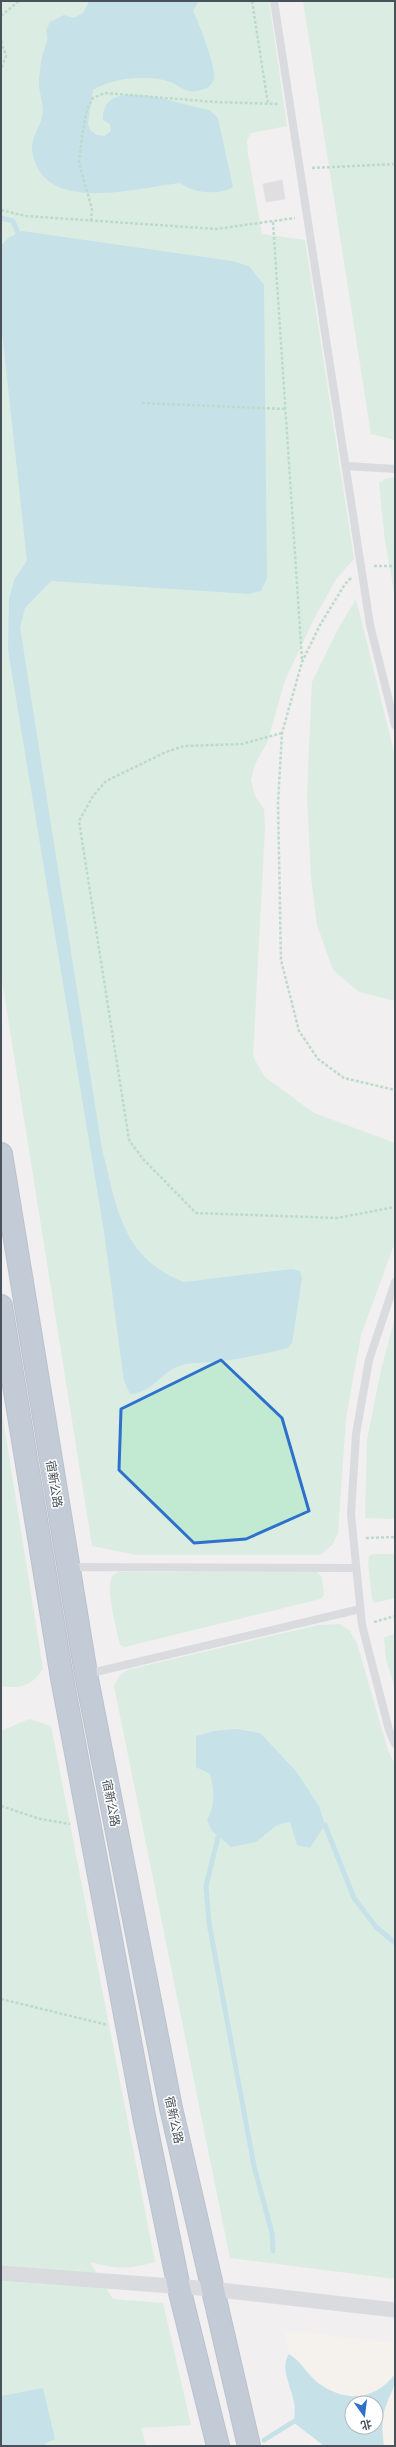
<svg xmlns="http://www.w3.org/2000/svg" width="396" height="2447" font-family="'Exo 2','Noto Sans SC',sans-serif">
	<rect width="100%" height="100%" fill="#f1efef"/>
	<!-- commercial -->
	<path fill="#faf5ea" fill-rule="evenodd" d="M284 2330 395 2343V2446H311ZM352 2403H376V2427H352Z"/>
	<!-- green -->
	<g fill="#c2ead2">
		<polygon points="1,1 269,1 287,126 251,133 247,140 248,154 262,234 305,240 354,559 336,579 314,619 285,680 267,743 255,764 251,780 255,796 264,809 265,827 253,1057 265,1077 314,1113 395,1143 395,1242 361,1335 346,1418 338,1533 332,1545 320,1555 137,1555 92,1546 1,974"/>
		<polygon points="303,1 395,1 395,440 371,434"/>
		<polygon points="395,477 395,597 385,541 379,483 385,479"/>
		<polygon points="356,599 395,756 395,1001 359,992 333,970 317,925 311,877 307,796 312,682 338,629"/>
		<polygon points="395,1317 395,1519 365,1518 367,1440 381,1370"/>
		<path d="M1 1406 43 1669C31 1686 22 1689 1 1686Z"/>
		<polygon points="373,1554 395,1554 395,1598 374,1603 372,1598 368,1562 369,1556"/>
		<path d="M119 1572H317L322 1577 324 1595 320 1599 125 1647 120 1645C117 1630 104 1586 113 1575Z"/>
		<polygon points="340,1624 349,1630 357,1643 388,1751 395,1764 395,2279 230,2258 114,1686 119,1676 127,1670 318,1625"/>
		<polygon points="395,1634 395,1689 386,1659 384,1637"/>
		<path d="M29 1719 51 1726 155 2262C126 2270 118 2269 90 2262L113 2299 163 2303 191 2425 141 2428 146 2446H1V1731Z"/>
	</g>
	<!-- water -->
	<g fill="#94d1e2" fill-rule="evenodd">
		<path d="M89 1H199L193 11C199 23 216 66 214 78 212 89 199 92 190 91 182 90 177 84 170 82 148 74 112 78 93 90L88 124 90 130 97 135 104 136 111 131 110 124 103 120C102 72 180 106 209 110L218 118 233 187C219 196 193 193 180 183 135 188 41 216 32 150 31 136 42 125 43 112 43 100 38 91 39 79 40 72 40 65 42 58 44 46 50 43 46 30L50 22 64 15 74 18 83 13Z"/>
		<path d="M22 231 232 261 249 266 264 285 267 578 261 591 249 594 51 581 25 608 20 627 102 1149C117 1207 121 1258 184 1282L292 1269 300 1271 302 1278 292 1343 288 1348C264 1354 240 1359 216 1362 205 1363 192 1362 182 1365 162 1370 152 1394 130 1394L124 1381 104 1232 8 650 9 599 14 580 27 561 1 323V246L8 238Z"/>
		<path d="M236 1729 260 1733 296 1771 319 1806 325 1825 310 1848 297 1845 290 1822 277 1825 256 1842 231 1847 212 1831 207 1820C216 1804 214 1790 210 1774L196 1767V1736L214 1731Z"/>
		<path d="M289 2354C301 2361 307 2374 317 2382 344 2403 375 2401 395 2374 395 2388 392 2390 387 2403 381 2417 382 2431 384 2446H324L293 2422C302 2399 276 2372 289 2354ZM352 2403H376V2427H352Z"/>
		<polygon points="43,2388 55,2439 46,2443 45,2446 1,2446 1,2396"/>
	</g>
	<g fill="none" stroke-linecap="round" stroke-linejoin="round">
		<!-- stream -->
		<g stroke="#94d1e2" stroke-width="5">
			<polyline points="1,218 13,221 20,238"/>
			<polyline points="325,1825 354,1898 376,1927 395,1943"/>
			<polyline points="218,1837 206,1886 209,1923 254,2166 272,2233 273,2251"/>
			<polyline points="264,2440 293,2422"/>
		</g>
	</g>
	<!-- building -->
	<polygon fill="#c9cbd1" stroke="#d3d5d9" points="282,180 285,199 266,202 263,184"/>
	<g fill="none" stroke-linecap="round" stroke-linejoin="round">
		<defs>
			<g id="highway">
				<polyline points="1,1154 86,1674 171,2108 249,2446"/>
				<polyline points="1,1306 62,1678 144,2116 179,2288 218,2446"/>
			</g>
		</defs>
		<!-- highway casing -->
		<use href="#highway" stroke="#778ca4" stroke-width="24"/>
		<!-- path -->
		<g stroke="#7ec4a2" stroke-width="2.5" stroke-dasharray="3 2" stroke-linecap="butt">
			<polyline points="252,1 268,104"/>
			<polyline points="1,16 19,1"/>
			<polyline points="1,41 6,56 1,69"/>
			<polyline points="312,168 395,164"/>
			<polyline points="1,210 26,216 216,229 295,218"/>
			<polyline points="91,221 92,209 79,163 82,136 87,109 93,98 105,93 215,102 278,104"/>
			<polyline points="273,222 302,660"/>
			<polyline points="142,403 285,409"/>
			<polyline points="374,566 395,566"/>
			<polyline points="351,578 345,584 320,625 302,662 282,733 278,803 281,960 299,1031 318,1059 344,1078 395,1090"/>
			<polyline points="282,733 242,744 184,746 166,752 106,781 93,796 79,821 129,1140 143,1159 196,1213 337,1218 395,1207"/>
			<polyline points="366,1538 395,1537"/>
			<polyline points="374,1622 395,1616"/>
			<polyline points="1,1806 40,1819 70,1824"/>
			<polyline points="1,1999 108,2025"/>
		</g>
		<!-- lane -->
		<g stroke="#bcc3ca" stroke-width="8">
			<polyline points="274,1 370,625 395,725"/>
			<polyline points="346,466 395,469"/>
			<polyline points="395,1282 369,1360 356,1434 351,1514 362,1625 389,1730 395,1744"/>
			<polyline points="69,1567 356,1568"/>
			<polyline points="87,1674 360,1609"/>
		</g>
		<!-- street -->
		<polyline stroke="#bcc3ca" stroke-width="15" points="1,2273 211,2289 395,2310"/>
		<!-- highway -->
		<use href="#highway" stroke="#8ca1b8" stroke-width="22"/>
	</g>
	<!-- marked area -->
	<path d="M0 0H396V2447H0ZM221 1360 282 1418 309 1511 246 1539 194 1543 119 1470 121 1409Z" fill="#f1efef" fill-opacity=".55" fill-rule="evenodd"/>
	<path fill="none" stroke="#2d71cc" stroke-width="3" stroke-linejoin="round" d="M221 1360 282 1418 309 1511 246 1539 194 1543 119 1470 121 1409Z"/>
	<g text-anchor="middle" stroke-width="3" stroke-linejoin="round" paint-order="stroke">
		<!-- street labels -->
		<g font-size="12" fill="#49525a" stroke="#fff">
			<text transform="translate(54 1484) rotate(81)" y="4">宿新公路</text>
			<text transform="translate(111 1803) rotate(79)" y="4">宿新公路</text>
			<text transform="translate(174 2120) rotate(78)" y="4">宿新公路</text>
		</g>
	</g>
	<!-- border -->
	<rect width="396" height="2447" fill="none" stroke="#49525a" stroke-width="4"/>
	<!-- north arrow -->
	<g transform="translate(364 2415) rotate(166)"><circle r="19" fill="#ffffff" stroke="#b6babd"/>
	<path d="M0-3L7 15L0 10L-7 15Z" fill="#2d71cc"/>
	<text y="-6" font-size="11" font-weight="bold" text-anchor="middle" fill="#49525a">北</text>
	</g>
</svg>
